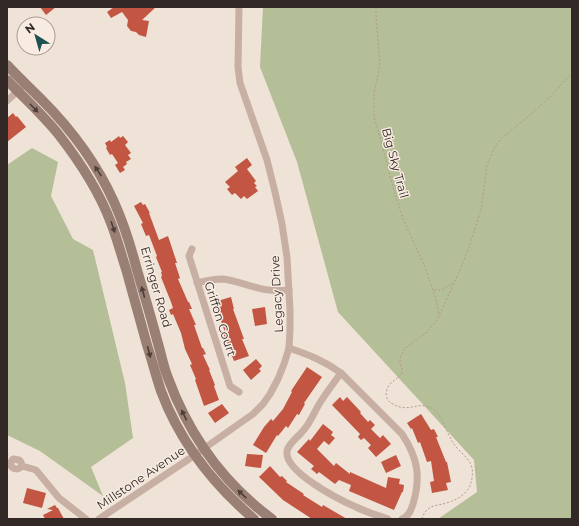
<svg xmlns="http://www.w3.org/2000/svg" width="579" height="526" font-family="Montserrat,sans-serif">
	<rect width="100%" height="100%" fill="#efe2d6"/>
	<!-- green -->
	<g fill="#b4be97">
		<polygon points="263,7 572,7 572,519 438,519 477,492 474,460 338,312 297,162 260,67"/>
		<polygon points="32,148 58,162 51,196 73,239 93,250 125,383 133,438 91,467 103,496 40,451 7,435 7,165"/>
	</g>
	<!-- building -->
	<g fill="#c25642">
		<polygon points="40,7 56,7 46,15"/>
		<polygon points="114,7 156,7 142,20 149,21 146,37 139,35 136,32 131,31 127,26 128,20 122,12 111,18 107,12"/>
		<polygon points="13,113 16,117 17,116 26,127 7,142 7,118"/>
		<polygon points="119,136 120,138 123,136 128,142 125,145 131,153 128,155 131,159 126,162 127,164 123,167 125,170 120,173 115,165 118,163 112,154 110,155 106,148 107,147 105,143 110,140 111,142"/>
		<polygon points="247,158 252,165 247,169 256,181 254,183 257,186 255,187 258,191 247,199 244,196 241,199 235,193 232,195 227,189 230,187 225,182 238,171 235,167"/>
		<polygon points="141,202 143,205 145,204 150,213 149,213 159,240 168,236 177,263 175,263 180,278 178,279 188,302 189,302 192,309 189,309 196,325 194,325 202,348 203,348 206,354 203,355 210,370 209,370 215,385 214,386 219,400 204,406 195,380 196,379 190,365 192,364 185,349 181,333 173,314 171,315 169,310 173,308 171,302 161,277 162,276 161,272 162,272 156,257 157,256 149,235 146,236 141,224 143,223 134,206"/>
		<polygon points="231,297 234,309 233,309 244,339 242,339 249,356 234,361 223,333 225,332 214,302"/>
		<polygon points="265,307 267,324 255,326 252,309"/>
		<polygon points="256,359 262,366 259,369 261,371 251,380 243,370"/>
		<polygon points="307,367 322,377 304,403 305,404 299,415 297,414 288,428 286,426 278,436 277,435 266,453 253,445 264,427 271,419 273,421 283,409 292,392 291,391"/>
		<polygon points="340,397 343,401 347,397 361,412 360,413 368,422 370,420 375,425 371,429 380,438 383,435 391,444 376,457 368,448 371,445 364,438 361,440 358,437 360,434 332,405"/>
		<polygon points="222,404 229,413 215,423 208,413"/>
		<polygon points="421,414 431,430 434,429 438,437 436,437 446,462 447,462 451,482 446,483 448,490 432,493 430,482 434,481 431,461 427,462 420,442 418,443 412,428 411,429 407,423"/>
		<polygon points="323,424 333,432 331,435 335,438 329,445 324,441 317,449 334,466 336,463 350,474 350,472 386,488 388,477 400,479 399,484 404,485 403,492 402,492 394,510 349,491 351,485 339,480 335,484 319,472 317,474 311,469 314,466 297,452 309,439 310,441"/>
		<polygon points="247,454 263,455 261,468 245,466"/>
		<polygon points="396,455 401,466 386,473 381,462"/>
		<polygon points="270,466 280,477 282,476 287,481 286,482 304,494 303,495 322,507 323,505 347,519 312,519 283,500 259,477"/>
		<polygon points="27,488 46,493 42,508 23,503"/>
		<polygon points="55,505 57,508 58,508 64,519 45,519 43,515 53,510 47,509"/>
	</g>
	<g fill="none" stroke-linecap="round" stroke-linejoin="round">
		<!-- path -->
		<g stroke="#b29a8e" stroke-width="1" stroke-dasharray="2 2" stroke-linecap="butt">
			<polyline points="376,7 376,17 380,63 378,75 374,94 374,117 378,130 393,187 403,219 425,267 435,296 439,315"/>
			<path d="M434 290C441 292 447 287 453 283"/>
			<path d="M422 519C423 516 424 513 426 511 430 506 437 505 443 504 454 501 467 496 471 483 472 479 473 473 472 468 470 458 459 452 454 444 445 432 443 412 429 407 417 402 408 413 393 404 390 403 388 401 387 398 385 394 387 387 390 384 394 380 398 378 402 374V369L400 363V358L404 350 409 345 426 333 437 320 460 270 469 247 481 210 487 165 496 145 501 139 531 114 550 97 572 73"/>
		</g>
		<!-- street -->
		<g stroke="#c7b0a3" stroke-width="7">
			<polyline points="7,101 25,84"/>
			<polyline points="192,249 189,256 230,386 239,392"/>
			<path d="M197 283C205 281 213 279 222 279 234 280 246 285 258 288 268 291 279 291 289 290"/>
			<path d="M289 348C309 355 323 360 341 373L402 434C418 458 421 477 413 504 411 510 409 516 402 519"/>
			<path d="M341 373C333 384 325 394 318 406 313 415 309 425 302 432 297 438 289 443 287 451 284 472 340 500 356 507 366 512 377 515 388 519"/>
			<path d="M22 466 21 462 19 460 13 459 11 462 10 465C14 470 18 470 22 466L36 470 59 498 86 519"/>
			<polyline points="99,519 189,459 253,414 263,404 270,394 278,379 284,364 289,348 290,329 290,310 287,257 282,224 275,192 267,160 240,83 238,67 239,7"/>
		</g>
		<!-- secondary -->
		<g stroke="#9a7f75" stroke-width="10">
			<path d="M7 65C18 77 30 88 41 99 71 129 97 164 114 202 124 224 131 247 137 270 144 294 151 317 157 340 161 353 163 366 168 378 189 435 223 483 272 519"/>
			<path d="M7 80C24 98 43 115 59 135 80 162 99 191 111 223 117 238 121 254 126 269 133 294 140 319 147 345 152 360 156 376 161 391 180 442 213 484 254 519"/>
		</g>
	</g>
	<!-- one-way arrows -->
	<defs><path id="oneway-solid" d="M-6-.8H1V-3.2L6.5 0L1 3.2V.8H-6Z"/></defs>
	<g fill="#4c3e39">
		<use href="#oneway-solid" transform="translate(34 108) rotate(46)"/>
		<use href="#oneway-solid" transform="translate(98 171) rotate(-124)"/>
		<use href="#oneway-solid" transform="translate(113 227) rotate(71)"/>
		<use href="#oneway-solid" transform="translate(143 292) rotate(-106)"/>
		<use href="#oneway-solid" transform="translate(149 352) rotate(75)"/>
		<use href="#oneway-solid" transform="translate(184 415) rotate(-116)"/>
		<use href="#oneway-solid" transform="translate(242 494) rotate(-137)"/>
	</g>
	<g text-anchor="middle" stroke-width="3" stroke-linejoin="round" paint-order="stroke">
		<!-- street labels -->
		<g font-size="12" fill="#322825" stroke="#f8ece2">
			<text transform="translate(395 163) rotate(75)" y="4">Big Sky Trail</text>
			<text transform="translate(156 287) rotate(74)" y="4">Erringer Road</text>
			<text transform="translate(277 294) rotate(-93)" y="4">Legacy Drive</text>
			<text transform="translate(220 319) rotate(72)" y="4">Griffon Court</text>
			<text transform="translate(141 478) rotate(-34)" y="4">Millstone Avenue</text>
		</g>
	</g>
	<!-- border -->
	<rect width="579" height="526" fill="none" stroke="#322825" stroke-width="16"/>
	<!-- north arrow -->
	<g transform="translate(36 36) rotate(323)"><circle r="19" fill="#f8ece2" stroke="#a99e96"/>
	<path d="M0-3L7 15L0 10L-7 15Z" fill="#1c5251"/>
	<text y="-6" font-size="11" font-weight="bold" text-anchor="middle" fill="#322825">N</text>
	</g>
</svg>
